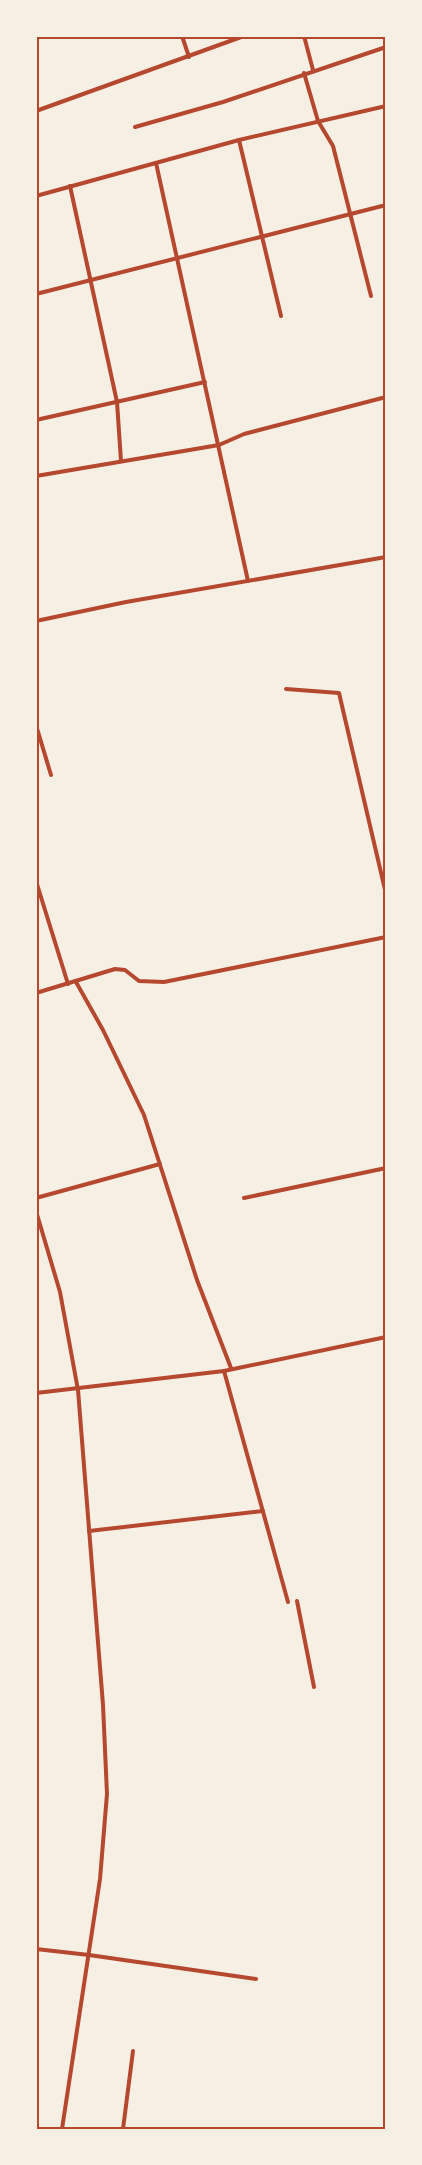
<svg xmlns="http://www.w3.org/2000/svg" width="422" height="2165" font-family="'Exo 2',sans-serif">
	<rect width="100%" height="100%" fill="#f6efe4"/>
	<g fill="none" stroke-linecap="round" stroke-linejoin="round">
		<!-- minor -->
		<g stroke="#b5482f" stroke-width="4">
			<polyline points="182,36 189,57"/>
			<polyline points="304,36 313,70"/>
			<polyline points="304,73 318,121 333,146 371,296"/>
			<polyline points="36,111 244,36"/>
			<polyline points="135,127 223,102 386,47"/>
			<polyline points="239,140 281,316"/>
			<polyline points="156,163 248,581"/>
			<polyline points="70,186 117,402 121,461"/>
			<polyline points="36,196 239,140 386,106"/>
			<polyline points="36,294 386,205"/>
			<polyline points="36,420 205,382"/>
			<polyline points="36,476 219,445 244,434 386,397"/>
			<polyline points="36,621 126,602 386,557"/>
			<polyline points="286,689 339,693 386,894"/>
			<polyline points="36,725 51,775"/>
			<polyline points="36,881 68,984"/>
			<polyline points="76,982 103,1030 144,1115 197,1280 231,1368"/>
			<polyline points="36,993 115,969 125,970 139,981 164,982 386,937"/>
			<polyline points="36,1198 160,1164"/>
			<polyline points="244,1198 386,1168"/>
			<polyline points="36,1211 60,1292 78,1390 103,1705 107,1794 100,1879 62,2129"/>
			<polyline points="224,1371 288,1602"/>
			<polyline points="36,1393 224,1371 386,1337"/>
			<polyline points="89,1531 263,1511"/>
			<polyline points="297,1601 314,1687"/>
			<polyline points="36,1949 89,1955 256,1979"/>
			<polyline points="123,2129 133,2051"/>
		</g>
	</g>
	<!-- border -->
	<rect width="422" height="2165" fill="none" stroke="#f6efe4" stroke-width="75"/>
	<rect x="38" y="38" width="346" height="2090" fill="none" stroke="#b5482f" stroke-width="2"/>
</svg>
